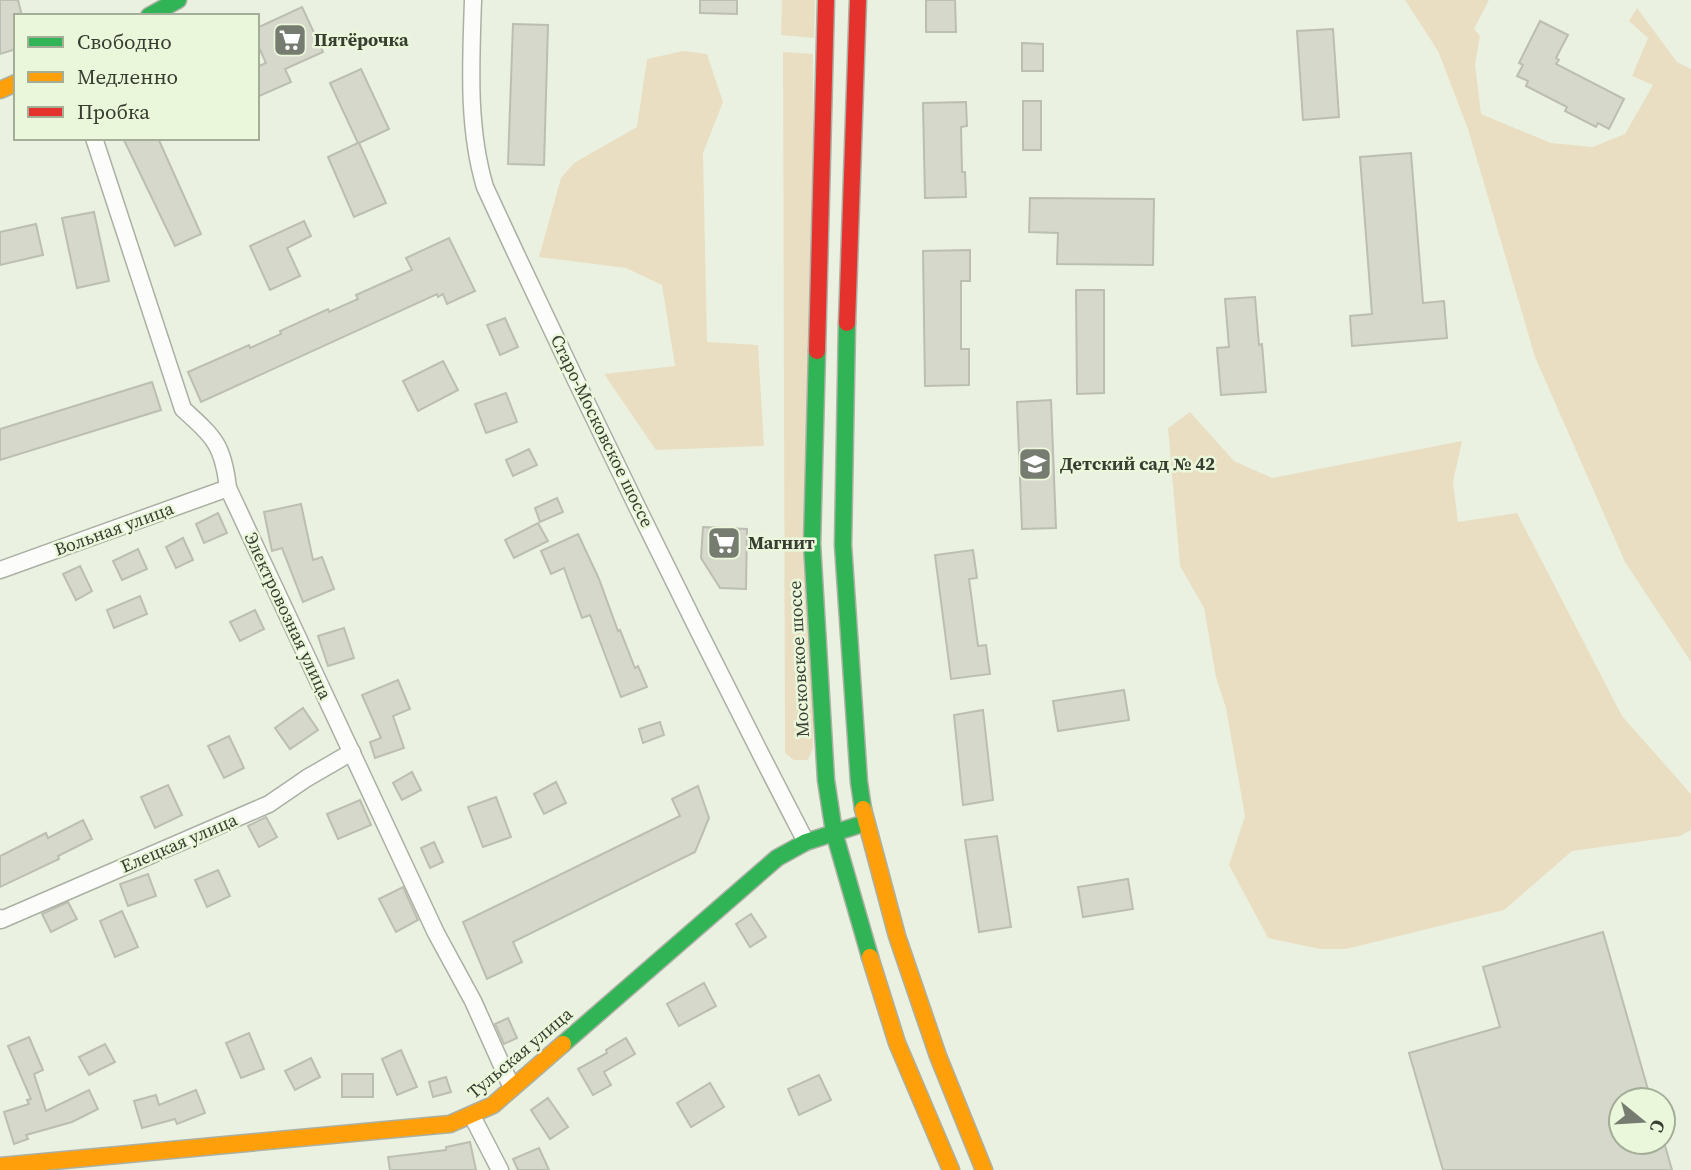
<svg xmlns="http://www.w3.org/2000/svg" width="1691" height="1170" font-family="'Source Serif 4',serif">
	<rect width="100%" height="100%" fill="#eaf1e1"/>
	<!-- green -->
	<g fill="#eadec2">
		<polygon points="782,0 815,0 814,38 781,35"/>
		<polygon points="1405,0 1489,0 1474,29 1480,36 1475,64 1481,114 1551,143 1593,147 1625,134 1653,85 1632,76 1648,38 1629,21 1637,8 1677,62 1691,69 1691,662 1625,562 1535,357 1468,129 1438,51"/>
		<polygon points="683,51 707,54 723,102 703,153 707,342 758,345 764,446 656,450 604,374 675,366 662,285 626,268 539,257 561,178 574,163 637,127 647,59"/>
		<polygon points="783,52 813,54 813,748 808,760 794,760 785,753"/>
		<polygon points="1190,412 1234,461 1272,478 1462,441 1453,482 1458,522 1517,513 1622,716 1691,794 1691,830 1680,836 1572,851 1504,910 1346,949 1320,949 1268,938 1229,865 1245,816 1226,708 1216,677 1204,608 1180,566 1168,428"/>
	</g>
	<!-- building -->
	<g fill="#d5d8cb" stroke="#bbbeb1" stroke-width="2">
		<polygon points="0,0 18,0 22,16 16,16 16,49 0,54"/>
		<polygon points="700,0 737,0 737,14 700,13"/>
		<polygon points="926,0 955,0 956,32 926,32"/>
		<polygon points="302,7 323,52 285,69 291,82 257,97 257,67 266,63 257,43 257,28"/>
		<polygon points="1540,21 1568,35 1556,58 1559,60 1556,64 1624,99 1609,129 1598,123 1596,127 1565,111 1567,107 1526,86 1528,81 1517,76 1523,65 1519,63"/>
		<polygon points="513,24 548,25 544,165 508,164"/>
		<polygon points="1333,29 1339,117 1303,120 1297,31"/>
		<polygon points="1022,43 1043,44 1043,71 1022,71"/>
		<polygon points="361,69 389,129 359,143 386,203 354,217 328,157 358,143 330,83"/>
		<rect x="1023" y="101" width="18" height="49"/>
		<polygon points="966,102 967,126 961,127 962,172 965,172 966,197 925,198 923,103"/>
		<polygon points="123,138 158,138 201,234 175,246"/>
		<polygon points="1411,153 1423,303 1444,301 1447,338 1352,346 1350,316 1372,314 1360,157"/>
		<polygon points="1030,198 1154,199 1153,265 1057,264 1058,233 1029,232"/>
		<polygon points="94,212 109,281 77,288 62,218"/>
		<polygon points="304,221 311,236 287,248 300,276 270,290 250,246"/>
		<polygon points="36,224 43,255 0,265 0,232"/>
		<polygon points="449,238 475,291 447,304 443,294 438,297 437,294 201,402 188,372 249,345 250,348 281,334 280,331 328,309 329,312 358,299 356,295 412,270 406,258"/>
		<polygon points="970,250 970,281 961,281 961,349 969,349 969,385 925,386 923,251"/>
		<polygon points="1076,290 1104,290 1104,393 1077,394"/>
		<polygon points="1255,297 1259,345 1262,344 1266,392 1221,395 1217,348 1229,347 1225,299"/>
		<polygon points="505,318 518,347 500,355 487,325"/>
		<polygon points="443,361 458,390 418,411 403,381"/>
		<polygon points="152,382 161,410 0,460 0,429"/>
		<polygon points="506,393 517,422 486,433 475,404"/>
		<polygon points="1051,400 1056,528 1022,529 1017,402"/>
		<polygon points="529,449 537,465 513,476 506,460"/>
		<polygon points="557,498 563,512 540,522 535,508"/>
		<polygon points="301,504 313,560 322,557 334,589 303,602 282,548 272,551 264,512"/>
		<polygon points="218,513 227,533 204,543 196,524"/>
		<polygon points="538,523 548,541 514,558 505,540"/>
		<polygon points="703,527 747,529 746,589 720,588 701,558"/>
		<polygon points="578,534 599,579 618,631 620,630 635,668 638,666 647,687 621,697 590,615 582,618 564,568 551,574 541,551"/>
		<polygon points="183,538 193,560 176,568 166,547"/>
		<polygon points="138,549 147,569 122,580 113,561"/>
		<polygon points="973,550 977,578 969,579 978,646 986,645 990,674 951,679 935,555"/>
		<polygon points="80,566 92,591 76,600 63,574"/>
		<polygon points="140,596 147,614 114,628 107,610"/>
		<polygon points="255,610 264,629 240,641 230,622"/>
		<polygon points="344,628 354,658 328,666 318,636"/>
		<polygon points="398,680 410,709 393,716 404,748 375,758 370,742 381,738 362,695"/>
		<polygon points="1124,690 1129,720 1058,731 1053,701"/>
		<polygon points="303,708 318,730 290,749 275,728"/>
		<polygon points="983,710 993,800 963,805 954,715"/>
		<polygon points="660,722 664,735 643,743 639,729"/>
		<polygon points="229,736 244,768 224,778 208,746"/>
		<polygon points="412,772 421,790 402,800 393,783"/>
		<polygon points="556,782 566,803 544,814 534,794"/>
		<polygon points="168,785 182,815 155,828 141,797"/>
		<polygon points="698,786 709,818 695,852 513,942 522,962 487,979 463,922 680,816 672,799"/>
		<polygon points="496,797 511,837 483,847 468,807"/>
		<polygon points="360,800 371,825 338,839 327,814"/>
		<polygon points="266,817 277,837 259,847 248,826"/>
		<polygon points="83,820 92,839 58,856 59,859 0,887 0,856 46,833 48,838"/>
		<polygon points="997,836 1011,927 979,932 965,840"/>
		<polygon points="434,842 443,862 430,868 421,848"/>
		<polygon points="218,870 230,896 207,907 195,880"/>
		<polygon points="148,874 156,896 128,906 120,884"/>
		<polygon points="1128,879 1133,909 1083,917 1078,887"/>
		<polygon points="403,887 418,920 396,932 379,899"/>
		<polygon points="68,902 77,919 51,932 42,914"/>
		<polygon points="122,911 138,947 115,957 100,921"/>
		<polygon points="751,914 766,937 750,947 736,924"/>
		<polygon points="1603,932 1651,1100 1621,1100 1621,1142 1664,1142 1672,1170 1443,1170 1409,1053 1500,1027 1483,967"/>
		<polygon points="704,983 716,1006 679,1026 667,1004"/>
		<polygon points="508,1018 517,1038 504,1044 495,1024"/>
		<polygon points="249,1033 264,1069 241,1078 226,1043"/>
		<polygon points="29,1037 43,1070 34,1074 46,1111 89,1090 98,1109 72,1122 26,1135 28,1139 14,1144 4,1112 29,1104 27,1100 31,1099 8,1046"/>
		<polygon points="626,1038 635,1054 604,1072 611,1085 593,1095 578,1069 607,1053 606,1050"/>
		<polygon points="105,1044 115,1062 89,1075 79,1057"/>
		<polygon points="401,1050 417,1087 397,1095 382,1059"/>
		<polygon points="311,1058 320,1077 295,1090 285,1071"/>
		<rect x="342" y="1074" width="31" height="23"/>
		<polygon points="819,1075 831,1100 799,1115 788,1089"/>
		<polygon points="446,1077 451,1092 433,1097 429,1082"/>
		<polygon points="710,1083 724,1107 691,1127 677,1103"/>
		<polygon points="196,1090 205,1113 177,1124 175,1119 142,1128 134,1101 156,1095 159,1105"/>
		<polygon points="548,1098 568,1127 550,1139 531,1110"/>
		<polygon points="470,1142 476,1170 390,1170 388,1157 446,1150 446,1147"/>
		<polygon points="539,1148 549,1170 518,1170 513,1159"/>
	</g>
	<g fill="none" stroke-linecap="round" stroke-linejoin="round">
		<defs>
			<g id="street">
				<path d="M473 0C471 62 467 127 485 187 587 408 694 626 806 842"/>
				<path d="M94 138 183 409C215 438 223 445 228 488L436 933 473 1001 512 1088"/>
				<polyline points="0,570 228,488"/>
				<polyline points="0,918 1,920 269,804 307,778 352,752"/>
				<polyline points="472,1116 500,1170"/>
			</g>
			<g id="fast">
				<polyline points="149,16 178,0"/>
				<polyline points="847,323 843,545 859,782 863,809"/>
				<polyline points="817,351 812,544 826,780 834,832 870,957"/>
				<polyline points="563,1044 777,858 806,842 865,823"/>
			</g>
			<g id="slow">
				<polyline points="0,90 16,83"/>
				<polyline points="863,809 897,936 938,1056 984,1170"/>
				<polyline points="870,957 897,1043 951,1170"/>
				<polyline points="0,1166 450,1124 493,1105 563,1044"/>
			</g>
			<g id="jam">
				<polyline points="847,323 858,0"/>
				<polyline points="817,351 826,0"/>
			</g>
		</defs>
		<!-- street casing -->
		<use href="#street" stroke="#abb0a4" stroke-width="19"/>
		<!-- fast casing -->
		<use href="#fast" stroke="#abb0a4" stroke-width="19"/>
		<!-- slow casing -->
		<use href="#slow" stroke="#abb0a4" stroke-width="19"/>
		<!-- jam casing -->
		<use href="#jam" stroke="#abb0a4" stroke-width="19"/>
		<!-- street -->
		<use href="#street" stroke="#fcfdfa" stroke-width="16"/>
		<!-- fast -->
		<use href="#fast" stroke="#30b455" stroke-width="16"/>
		<!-- slow -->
		<use href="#slow" stroke="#ff9f0a" stroke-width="16"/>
		<!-- jam -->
		<use href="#jam" stroke="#e5322d" stroke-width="16"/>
	</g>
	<!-- icons -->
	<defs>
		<symbol id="supermarket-square" viewBox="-11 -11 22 22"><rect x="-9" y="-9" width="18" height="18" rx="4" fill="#767c6f" stroke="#ebf7db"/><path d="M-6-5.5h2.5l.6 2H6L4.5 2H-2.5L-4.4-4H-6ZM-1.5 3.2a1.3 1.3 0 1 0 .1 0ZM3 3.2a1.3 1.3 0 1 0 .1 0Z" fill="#fff"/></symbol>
		<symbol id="school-square" viewBox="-11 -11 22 22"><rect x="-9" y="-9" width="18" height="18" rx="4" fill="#767c6f" stroke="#ebf7db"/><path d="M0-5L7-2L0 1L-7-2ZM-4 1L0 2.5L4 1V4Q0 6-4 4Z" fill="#fff"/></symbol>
	</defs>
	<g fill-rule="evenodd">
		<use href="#supermarket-square" x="271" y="21" width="38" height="38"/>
		<use href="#school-square" x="1016" y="445" width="38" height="38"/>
		<use href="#supermarket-square" x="705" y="524" width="38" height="38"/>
	</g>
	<g text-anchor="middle" stroke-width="5" stroke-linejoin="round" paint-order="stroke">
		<!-- poi labels -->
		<g font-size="18" font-weight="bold" fill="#383d32" stroke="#ebf7db" text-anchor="start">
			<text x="314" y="46">Пятёрочка</text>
			<text x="1060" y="470">Детский сад № 42</text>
			<text x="748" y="549">Магнит</text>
		</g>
		<!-- street labels -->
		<g font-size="18" fill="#383d32" stroke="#ebf7db">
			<text transform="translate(602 431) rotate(64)" y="6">Старо-Московское шоссе</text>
			<text transform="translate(114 529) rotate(-20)" y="6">Вольная улица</text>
			<text transform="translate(288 616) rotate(65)" y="6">Электровозная улица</text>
			<text transform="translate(799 659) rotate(-93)" y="6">Московское шоссе</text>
			<text transform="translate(179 843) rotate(-23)" y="6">Елецкая улица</text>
			<text transform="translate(520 1053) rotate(-40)" y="6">Тульская улица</text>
		</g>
	</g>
	<!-- legend -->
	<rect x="14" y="14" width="245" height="126" fill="#ebf7db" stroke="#a3ad97" stroke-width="2"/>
	<rect x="28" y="37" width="35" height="10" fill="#30b455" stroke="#a3ad97" stroke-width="2"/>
	<text x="77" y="49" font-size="21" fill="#383d32">Свободно</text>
	<rect x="28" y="72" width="35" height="10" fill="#ff9f0a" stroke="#a3ad97" stroke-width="2"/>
	<text x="77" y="84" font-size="21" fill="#383d32">Медленно</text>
	<rect x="28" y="107" width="35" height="10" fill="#e5322d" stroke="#a3ad97" stroke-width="2"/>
	<text x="77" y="119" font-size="21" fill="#383d32">Пробка</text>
	<!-- north arrow -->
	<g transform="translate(1642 1121) rotate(108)"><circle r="33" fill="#ebf7db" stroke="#a3ad97" stroke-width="2"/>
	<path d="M0-5L12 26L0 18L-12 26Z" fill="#767c6f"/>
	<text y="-10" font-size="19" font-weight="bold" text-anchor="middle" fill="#383d32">С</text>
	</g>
</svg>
